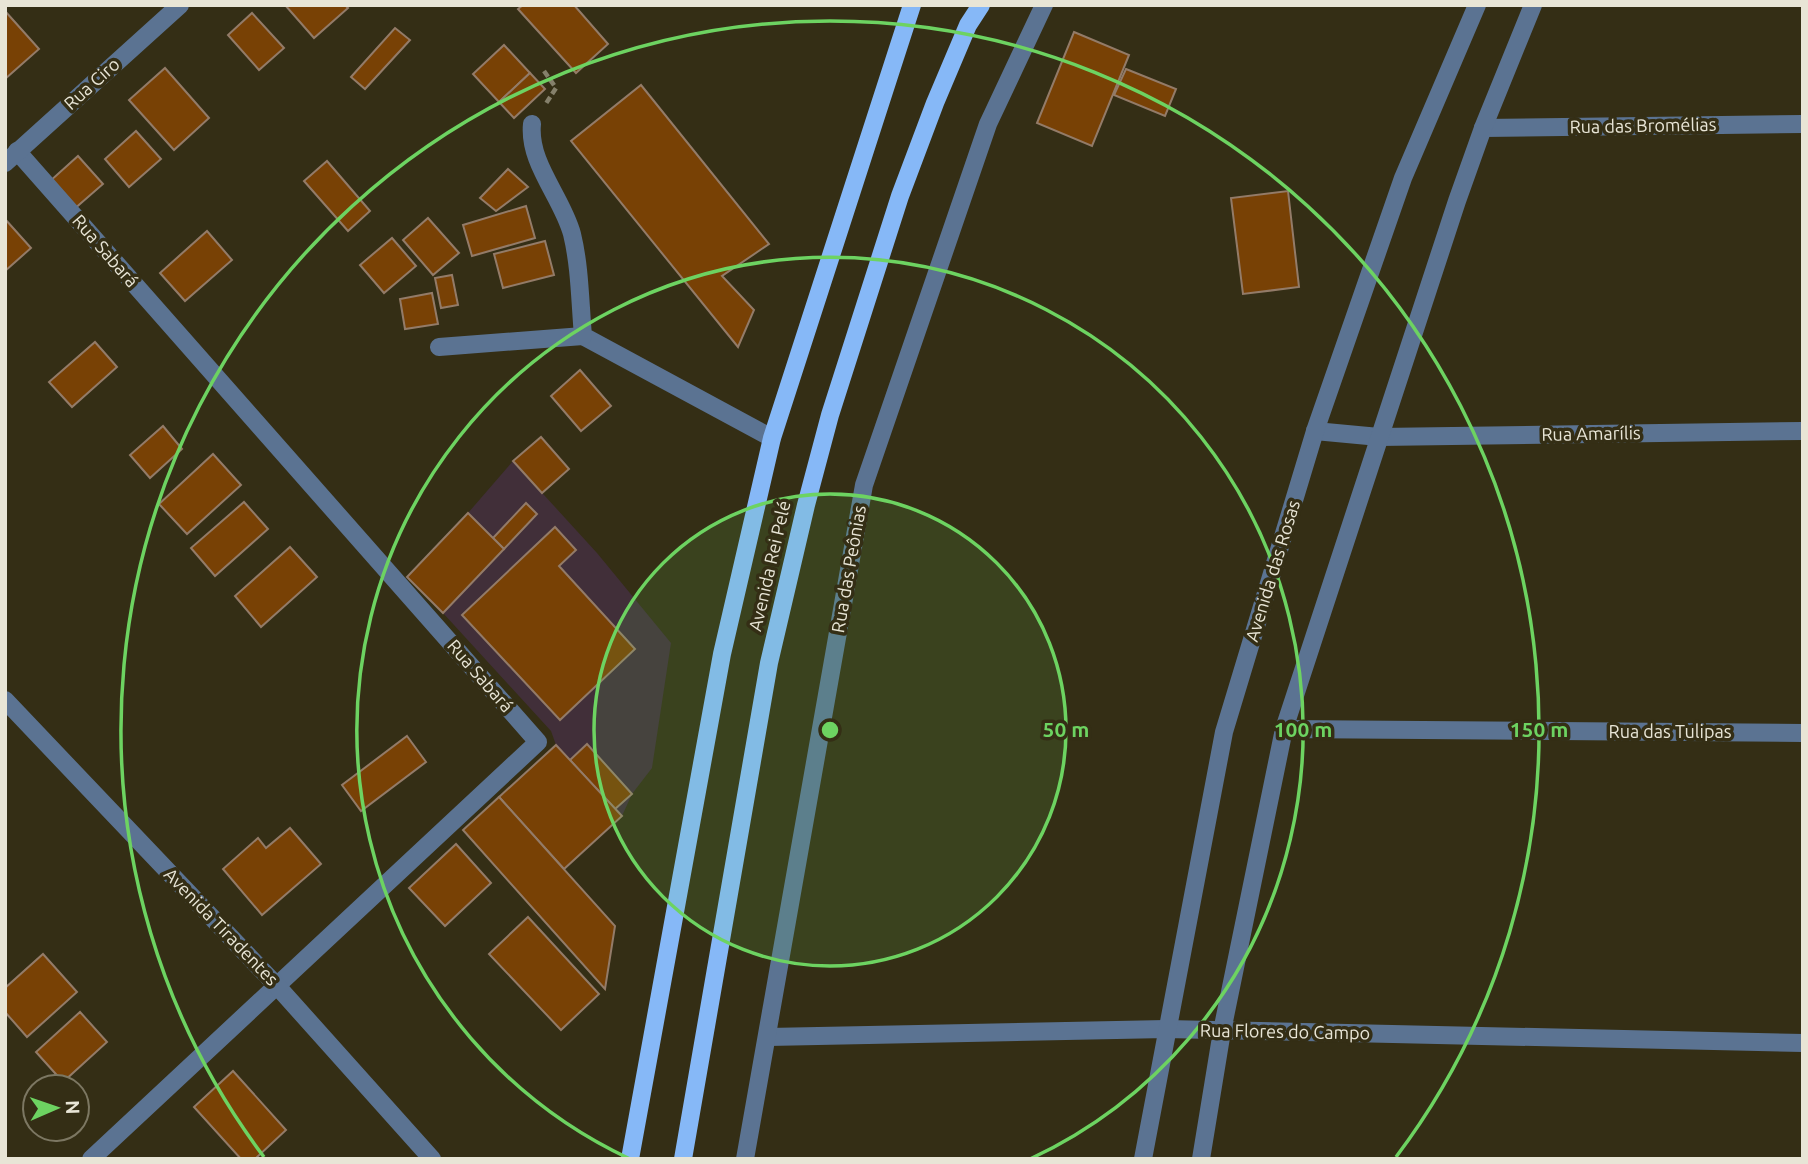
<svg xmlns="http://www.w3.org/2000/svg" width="1808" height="1164" font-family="Ubuntu,sans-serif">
	<rect width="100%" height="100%" fill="#342e15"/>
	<!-- industrial -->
	<polygon fill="#412f39" points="513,461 597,553 671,643 652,768 632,794 622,816 556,745 551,731 443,613 407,577 468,513"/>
	<!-- building -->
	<g fill="#784105" stroke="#937b68" stroke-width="2">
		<polygon points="285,5 345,5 348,8 314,38"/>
		<polygon points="523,5 574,5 608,44 576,73 518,9"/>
		<polygon points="5,11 39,49 5,79"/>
		<polygon points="252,13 284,48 259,70 228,35"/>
		<polygon points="395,28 410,40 365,89 351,77"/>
		<polygon points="1074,32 1129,55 1092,146 1037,123"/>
		<polygon points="504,45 530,73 499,102 473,74"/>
		<polygon points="165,68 209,118 174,150 129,100"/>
		<polygon points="1126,69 1176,89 1165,116 1114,95"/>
		<polygon points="530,73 545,89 514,118 499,102"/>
		<polygon points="641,85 769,244 722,276 754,310 738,347 571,141"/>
		<polygon points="136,131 161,159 129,187 105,159"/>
		<polygon points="78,156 103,184 73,210 49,182"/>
		<polygon points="327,161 370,211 348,231 304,181"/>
		<polygon points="508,169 528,187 496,211 480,198"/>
		<polygon points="1288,191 1299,287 1243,294 1231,198"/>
		<polygon points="526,206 535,238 472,256 463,225"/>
		<polygon points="428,218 459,253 433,275 403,240"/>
		<polygon points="5,219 31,248 5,271"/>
		<polygon points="207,231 232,260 185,301 160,273"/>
		<polygon points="392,238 416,266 384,293 360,265"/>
		<polygon points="545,241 554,275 503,288 494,254"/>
		<polygon points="452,275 458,305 441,308 435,278"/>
		<polygon points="432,293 438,324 405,329 400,299"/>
		<polygon points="95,342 117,367 72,407 49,382"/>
		<polygon points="580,370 611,406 581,431 551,396"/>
		<polygon points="163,426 182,449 150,478 130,455"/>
		<polygon points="541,437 569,469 542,493 513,461"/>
		<polygon points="213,454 241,485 187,534 159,504"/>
		<polygon points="244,502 268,529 215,576 191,548"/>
		<polygon points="526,503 537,514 504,549 493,538"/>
		<polygon points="468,513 504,549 443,613 407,577"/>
		<polygon points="555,527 576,550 559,566 635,649 560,720 462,615"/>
		<polygon points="290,547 317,577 261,627 235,596"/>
		<polygon points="407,736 426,762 361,811 342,785"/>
		<polygon points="587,744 632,794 615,809 570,760"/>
		<polygon points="556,745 622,816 564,869 499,797"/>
		<polygon points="499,797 615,926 605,989 463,830"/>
		<polygon points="290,828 321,864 262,915 223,869 258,838 266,848"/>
		<polygon points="456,844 491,883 445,926 409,888"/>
		<polygon points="528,917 599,994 561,1030 489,954"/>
		<polygon points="43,954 77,992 27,1037 5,1012 5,988"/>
		<polygon points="80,1012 107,1042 63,1082 36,1052"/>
		<polygon points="233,1071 286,1130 255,1159 241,1159 194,1107"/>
	</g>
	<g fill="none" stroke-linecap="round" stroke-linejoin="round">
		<!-- path -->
		<polyline stroke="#85806b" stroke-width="4.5" stroke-dasharray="7 3.5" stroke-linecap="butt" points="544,71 556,88 545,105"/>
		<!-- minor -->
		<g stroke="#5b7392" stroke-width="18">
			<path d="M532 124C528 163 562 197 572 234 580 267 580 302 583 336L772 438"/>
			<polyline points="1483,128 1803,124"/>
			<polyline points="17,151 538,742 91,1159"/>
			<polyline points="5,163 180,5"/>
			<polyline points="439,347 583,336"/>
			<polyline points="1315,431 1379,437 1803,431"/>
			<polyline points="5,700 278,987 432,1159"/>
			<polyline points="1284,729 1803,733"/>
			<polyline points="768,1037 1166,1029 1803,1043"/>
			<polyline points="745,1159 864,485 988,124 1044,5"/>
			<polyline points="1143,1159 1224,732 1315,431 1403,178 1477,5"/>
			<polyline points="1201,1159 1222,1031 1284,729 1457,201 1483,128 1533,5"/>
		</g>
		<!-- major -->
		<g stroke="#86b8f7" stroke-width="18">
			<polyline points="630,1159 722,654 772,438 912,5"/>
			<polyline points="683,1159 769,663 806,505 830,415 900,196 935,103 968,25 981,5"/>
		</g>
	</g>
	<!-- distance rings -->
	<circle cx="830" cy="730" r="236" fill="#6dd361" fill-opacity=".12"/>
	<g fill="none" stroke="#6dd361" stroke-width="3.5">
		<circle cx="830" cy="730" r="236"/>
		<path d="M630 1159A473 473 0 1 1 1030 1159"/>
		<path d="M264 1157A709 709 0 1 1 1396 1157"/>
	</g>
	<g text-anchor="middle" stroke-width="7" stroke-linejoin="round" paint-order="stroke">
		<!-- street labels -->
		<g font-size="18" fill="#e8e5d6" stroke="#342e15">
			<text transform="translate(92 84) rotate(-42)" y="6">Rua Ciro</text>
			<text transform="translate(1643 126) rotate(-1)" y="6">Rua das Bromélias</text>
			<text transform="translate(105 251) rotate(49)" y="6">Rua Sabará</text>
			<text transform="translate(1591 434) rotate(-1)" y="6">Rua Amarílis</text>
			<text transform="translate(770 566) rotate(-77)" y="6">Avenida Rei Pelé</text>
			<text transform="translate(849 569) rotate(-80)" y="6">Rua das Peônias</text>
			<text transform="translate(1273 571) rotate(-73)" y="6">Avenida das Rosas</text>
			<text transform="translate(480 676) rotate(49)" y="6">Rua Sabará</text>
			<text x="1670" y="738">Rua das Tulipas</text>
			<text transform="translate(221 927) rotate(46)" y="6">Avenida Tiradentes</text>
			<text transform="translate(1285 1032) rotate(1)" y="6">Rua Flores do Campo</text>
		</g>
	</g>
	<circle cx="830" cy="730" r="10" fill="#6dd361" stroke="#342e15" stroke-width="3.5"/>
	<g font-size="21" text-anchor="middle" font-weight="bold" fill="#6dd361" stroke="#342e15" stroke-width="7" stroke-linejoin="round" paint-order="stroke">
		<text x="1066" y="737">50 m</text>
		<text x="1303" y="737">100 m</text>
		<text x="1539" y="737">150 m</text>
	</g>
	<!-- border -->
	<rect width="1808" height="1164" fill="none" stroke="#e8e5d6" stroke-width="14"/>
	<!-- north arrow -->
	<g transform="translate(56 1108) rotate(88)"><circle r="33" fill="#342e15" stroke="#7c7762" stroke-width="2"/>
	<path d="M0-5L12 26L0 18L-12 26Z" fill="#6dd361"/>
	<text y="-10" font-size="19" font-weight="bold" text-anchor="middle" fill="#e8e5d6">N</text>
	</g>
</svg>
